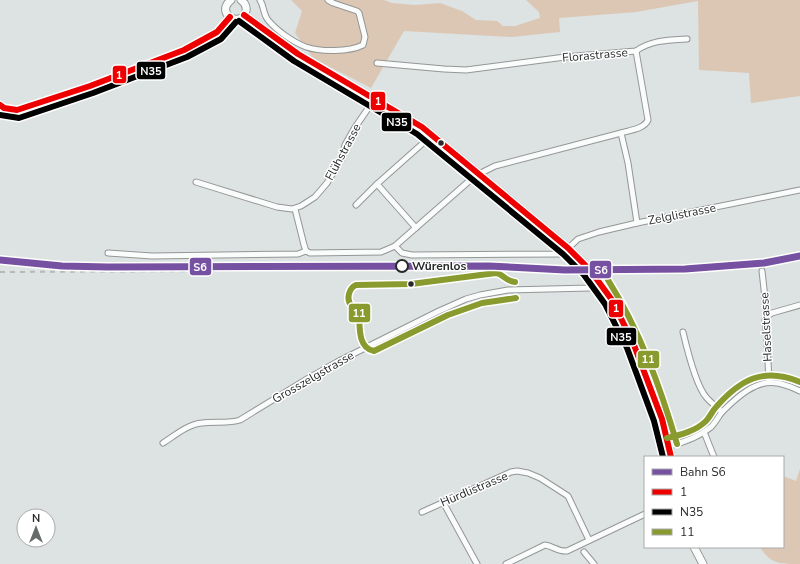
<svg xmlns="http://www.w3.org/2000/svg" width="800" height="564" font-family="'Nunito Sans',sans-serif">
	<rect width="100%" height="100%" fill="#dde2e2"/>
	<!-- green -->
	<g fill="#dcc7b5">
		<polygon points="291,0 384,0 392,3 414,5 440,3 462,11 476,20 497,21 503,26 515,26 540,18 539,12 526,0 800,0 800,96 751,103 749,73 699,70 698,1 636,12 559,18 560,32 512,37 404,31 371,88 313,58 295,33 302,11"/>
		<path d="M800 469V564C779 564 771 564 760 547H783V476L796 481Z"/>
	</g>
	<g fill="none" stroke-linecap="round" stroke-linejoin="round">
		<defs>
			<g id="minor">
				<path d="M260 0C264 6 263 14 268 20 277 31 293 42 306 47 321 52 349 52 363 45L365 37 359 13 357 11 333 3 328 0"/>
				<path d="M377 63 444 69 466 70 565 57 636 51C651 40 669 40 687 39"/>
				<polyline points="0,105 4,108 17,110 90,86 184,50 217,32 230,17"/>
				<polyline points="621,133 628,163 637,223"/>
				<polyline points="196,182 277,207 292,209 301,206 315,197 327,183 342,158 345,145 354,129 369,107"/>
				<polyline points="377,184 416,228"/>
				<polyline points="356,205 377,184 422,144"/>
				<polyline points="295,209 304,245 306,251"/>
				<polyline points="395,246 402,253 412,255 562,254 578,239 599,232 637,223 800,190"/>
				<path d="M306 251 310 253 381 252 395 246 468 182 479 174 495 166 621 133C630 130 644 129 648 120L636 51"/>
				<polyline points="108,253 152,256 298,254 306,251"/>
				<polyline points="762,271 767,316 765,320 767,340 769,382"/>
				<polyline points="767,316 772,313 800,305"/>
				<path d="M683 332C687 349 696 385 706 397 711 403 717 407 722 412"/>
				<polyline points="704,432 714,457"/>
				<path d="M163 443C174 436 188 424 202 423 215 421 228 424 240 420L307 379 337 362 439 311 466 299 480 295 508 290 590 288 601 284"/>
				<path d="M669 446C685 442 699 437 711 427 715 423 718 417 722 412 736 398 756 379 777 383 785 384 793 388 800 391"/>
				<polyline points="443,502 477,564"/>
				<polyline points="422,512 511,472 517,471 528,473 540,478 568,496 589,540"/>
				<polyline points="584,552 594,564"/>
				<path d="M506 564 545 545C553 546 558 552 567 551L645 514"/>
			</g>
			<g id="secondary">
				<path d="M231 0C214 14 242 29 246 11 247 6 245 3 241 0"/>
				<polyline points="244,15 298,54 422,127 568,248 590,270 612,300 634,345 662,419 671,457"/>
				<polyline points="694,547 703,564"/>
			</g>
		</defs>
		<!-- minor casing -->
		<use href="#minor" stroke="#939796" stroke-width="7"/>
		<!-- secondary casing -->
		<use href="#secondary" stroke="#939796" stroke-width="9"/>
		<!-- minor -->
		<use href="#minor" stroke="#fafbfb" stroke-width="5"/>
		<!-- secondary -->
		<use href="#secondary" stroke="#fafbfb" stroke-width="7"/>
		<!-- rail -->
		<polyline stroke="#b7b8b8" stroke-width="2" stroke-dasharray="5 5" stroke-linecap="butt" points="0,272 218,271"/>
		<defs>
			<g id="bus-1">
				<polyline points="244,15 298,54 422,127 568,248 590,270 612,300 634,345 662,419 671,457"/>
				<polyline points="0,105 4,108 17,110 90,86 184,50 217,32 230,17"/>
			</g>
			<g id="bus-2">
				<polyline points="239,21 294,61 417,134 563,254 584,275 605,304 627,348 654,421 663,457"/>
				<polyline points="0,115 19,118 93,93 187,57 221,39 236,22"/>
			</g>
			<g id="bus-3">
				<path d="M608 280C640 331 660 386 677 444"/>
				<path d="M515 282C507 282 503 274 496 273L411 284 356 285C349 288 346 299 351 305 353 308 357 310 359 312 360 325 357 348 374 351L448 315 482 303 516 298"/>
				<path d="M667 438C680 435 696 431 706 421 710 417 712 411 717 406 741 379 764 367 800 382"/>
			</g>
		</defs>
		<!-- bus-1 casing -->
		<use href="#bus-1" stroke="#fff" stroke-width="9"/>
		<!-- bus-2 casing -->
		<use href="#bus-2" stroke="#fff" stroke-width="9"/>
		<!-- bus-3 casing -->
		<use href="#bus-3" stroke="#fff" stroke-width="9"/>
		<!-- bus-1 -->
		<use href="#bus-1" stroke="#e00" stroke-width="6"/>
		<!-- bus-2 -->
		<use href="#bus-2" stroke="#000" stroke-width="6"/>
		<!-- bus-3 -->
		<use href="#bus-3" stroke="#899a2e" stroke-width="6"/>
		<defs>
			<polyline id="rail-1" points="0,260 62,266 108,267 489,266 565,270 685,269 764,263 800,256"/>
		</defs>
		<!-- rail-1 casing -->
		<use href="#rail-1" stroke="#fff" stroke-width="10"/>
		<!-- rail-1 -->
		<use href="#rail-1" stroke="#7751a1" stroke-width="7"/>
	</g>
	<!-- markers -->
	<g fill="#262a29" stroke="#fff" stroke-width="1.5">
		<circle cx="441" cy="143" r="3.5"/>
		<circle cx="411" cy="284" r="3.5"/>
	</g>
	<circle fill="#fff" stroke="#262a29" stroke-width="2" cx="402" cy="266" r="6"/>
	<g text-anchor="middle" stroke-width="3" stroke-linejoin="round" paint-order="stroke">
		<!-- street labels -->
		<g font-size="12" fill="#262a29" stroke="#fff">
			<text transform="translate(595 55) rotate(-5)" y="4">Florastrasse</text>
			<text transform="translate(343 152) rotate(-62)" y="4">Flühstrasse</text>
			<text transform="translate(682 214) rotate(-11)" y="4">Zelglistrasse</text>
			<text transform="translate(766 327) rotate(-93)" y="4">Haselstrasse</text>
			<text transform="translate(313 377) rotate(-30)" y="4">Grosszelgstrasse</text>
			<text transform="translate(474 489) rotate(-23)" y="4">Hürdlistrasse</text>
		</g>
		<!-- stop labels -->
		<g font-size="12" font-weight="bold" fill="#262a29" stroke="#fff" text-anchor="start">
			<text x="412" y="270">Würenlos</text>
		</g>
	</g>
	<g stroke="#fff" stroke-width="1.5">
		<rect x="136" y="61" width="30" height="19" rx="4" fill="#000"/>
		<rect x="112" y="65" width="15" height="19" rx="4" fill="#e00"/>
		<rect x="370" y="91" width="16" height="20" rx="4" fill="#e00"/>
		<rect x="381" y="112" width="31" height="20" rx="4" fill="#000"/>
		<rect x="189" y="257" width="23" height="19" rx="4" fill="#7751a1"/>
		<rect x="589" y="260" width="23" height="19" rx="4" fill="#7751a1"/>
		<rect x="608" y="299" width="16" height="19" rx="4" fill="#e00"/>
		<rect x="348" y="303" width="23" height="20" rx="4" fill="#899a2e"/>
		<rect x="606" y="327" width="31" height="19" rx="4" fill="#000"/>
		<rect x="637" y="350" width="23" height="19" rx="4" fill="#899a2e"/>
	</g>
	<g font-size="11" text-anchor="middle" font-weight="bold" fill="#fff">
		<text x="151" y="75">N35</text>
		<text x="119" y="79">1</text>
		<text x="378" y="105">1</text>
		<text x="397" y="126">N35</text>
		<text x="200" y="271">S6</text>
		<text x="601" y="274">S6</text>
		<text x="616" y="312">1</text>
		<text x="359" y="317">11</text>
		<text x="621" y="341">N35</text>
		<text x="648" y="363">11</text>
	</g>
	<!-- legend -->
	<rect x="644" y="456" width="140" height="92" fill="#ffffff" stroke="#a8aaa9"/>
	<rect x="652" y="469" width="20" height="6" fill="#7751a1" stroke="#a8aaa9"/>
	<text x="680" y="476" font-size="12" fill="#262a29">Bahn S6</text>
	<rect x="652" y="489" width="20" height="6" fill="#ee0000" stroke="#a8aaa9"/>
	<text x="680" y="496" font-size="12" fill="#262a29">1</text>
	<rect x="652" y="509" width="20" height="6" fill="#000000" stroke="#a8aaa9"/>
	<text x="680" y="516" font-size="12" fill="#262a29">N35</text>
	<rect x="652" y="529" width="20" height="6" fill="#899a2e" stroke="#a8aaa9"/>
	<text x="680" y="536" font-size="12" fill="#262a29">11</text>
	<!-- north arrow -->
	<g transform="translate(36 528)"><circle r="19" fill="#ffffff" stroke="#a8aaa9"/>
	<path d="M0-3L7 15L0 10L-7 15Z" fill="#666a6a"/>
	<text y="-6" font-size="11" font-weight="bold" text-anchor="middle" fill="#262a29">N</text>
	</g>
</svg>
